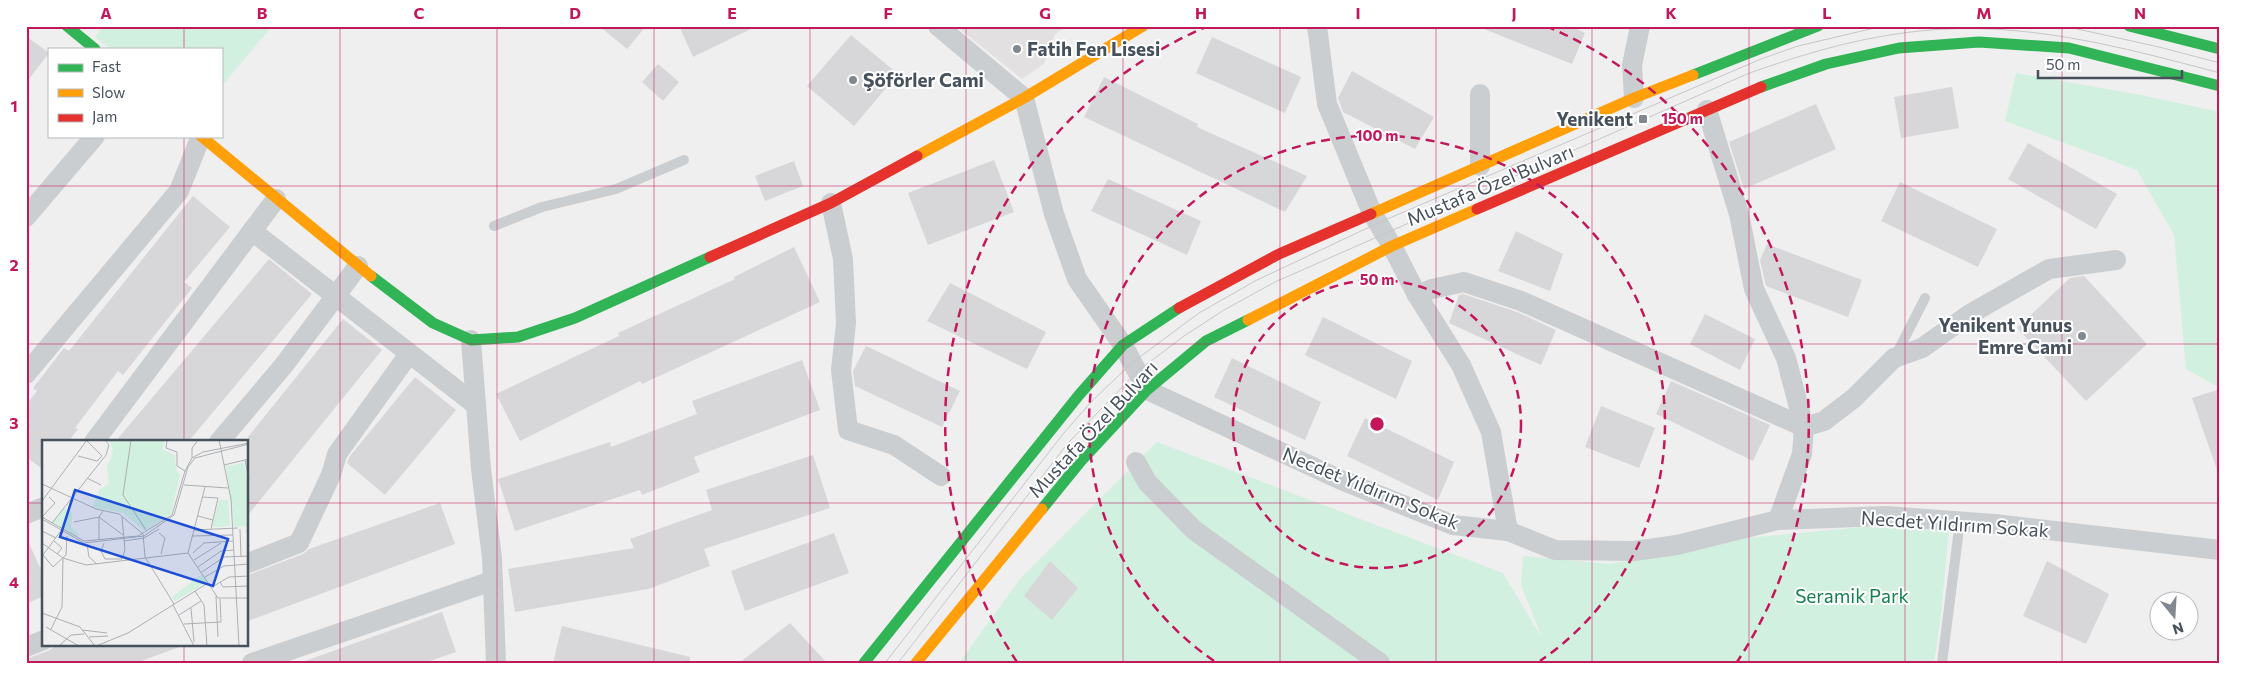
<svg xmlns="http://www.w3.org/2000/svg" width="2246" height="689" font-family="Commissioner,sans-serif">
	<rect width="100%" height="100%" fill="#f0efef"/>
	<!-- education -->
	<polygon fill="#e2e0e1" points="956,26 1068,26 1055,34 1044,64 1022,79"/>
	<!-- green -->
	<g fill="#d2f0df">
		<polygon points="104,26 272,26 221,87 221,49 111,49 95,37"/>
		<polygon points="2016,73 2141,95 2220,112 2220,388 2186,369 2174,235 2137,170 2005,121"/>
		<polygon points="1157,442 1503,573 1542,638 1521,585 1523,556 1609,564 1693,551 1746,538 1798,533 1864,527 1949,530 1940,624 1934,663 959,663 1019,580"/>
	</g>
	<!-- building -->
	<g fill="#d7d7d9">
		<polygon points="599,26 646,26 627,49"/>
		<polygon points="679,26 757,26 693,57"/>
		<polygon points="1571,26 1585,33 1572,64 1479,27"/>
		<polygon points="851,35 898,74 854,126 807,86"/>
		<polygon points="26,36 49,53 26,83"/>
		<polygon points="1212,37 1301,77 1285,113 1196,73"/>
		<polygon points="658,64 679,82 663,101 642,82"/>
		<polygon points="1352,71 1434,117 1415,149 1343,112 1338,98"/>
		<polygon points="1104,77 1198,124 1197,127 1307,176 1285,212 1084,117"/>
		<polygon points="1952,87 1959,128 1901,138 1894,97"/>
		<polygon points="1816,104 1836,149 1744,189 1729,142"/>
		<polygon points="2028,143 2117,194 2096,229 2008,179"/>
		<polygon points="994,160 1014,212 928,245 908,193"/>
		<polygon points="794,161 803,186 765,201 755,176"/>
		<polygon points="1108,179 1201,221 1187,255 1091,211"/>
		<polygon points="1900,182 1997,229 1978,267 1881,221"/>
		<polygon points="193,196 230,227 184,282 192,288 123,375 118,371 75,428 78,429 68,442 44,442 44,470 26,457 26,405 37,391 33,388 64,348 69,351"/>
		<polygon points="1516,231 1563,254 1550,291 1498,271"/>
		<polygon points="1767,244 1862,280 1848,317 1766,286 1760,260"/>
		<polygon points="794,247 820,302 642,384 640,381 520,441 496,394 619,336 618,333 735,279 734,277"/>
		<polygon points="269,259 312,294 229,393 188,442 115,442"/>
		<polygon points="2084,276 2147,344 2086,401 2017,328 2070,278"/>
		<polygon points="950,283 1046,332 1027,369 927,321"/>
		<polygon points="1463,294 1517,312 1556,330 1541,365 1449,323 1459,295"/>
		<polygon points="1705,314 1755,339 1740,370 1690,344"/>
		<polygon points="1323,317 1412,361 1396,399 1305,355"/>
		<polygon points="343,319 382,350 248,515 248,437"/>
		<polygon points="866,346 960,391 942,427 855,386 853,371"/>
		<polygon points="1232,358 1321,402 1305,440 1214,397"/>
		<polygon points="802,360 820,410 694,457 700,472 642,495 640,490 515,531 498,479 610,442 611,447 697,414 692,401"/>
		<polygon points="415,377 456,410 385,495 347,463 350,456"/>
		<polygon points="1671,381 1770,425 1753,461 1656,414"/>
		<polygon points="2220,389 2220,470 2217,470 2192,398"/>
		<polygon points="1601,406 1655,428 1639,468 1585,447"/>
		<polygon points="1365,418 1454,462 1438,500 1347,456"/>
		<polygon points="813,455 830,508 704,549 710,566 648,589 515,612 508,569 634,548 630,539 712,510 706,490"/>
		<polygon points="440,503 455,544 248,621 248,575 303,554 309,549"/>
		<polygon points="834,533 849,573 745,611 731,571"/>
		<polygon points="26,537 44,576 44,596 26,604"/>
		<polygon points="1050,561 1078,588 1052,620 1024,596"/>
		<polygon points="2047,561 2109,594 2086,644 2023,616"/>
		<polygon points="442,612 456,652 424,663 305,663 305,661"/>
		<polygon points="790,623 827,663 739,663"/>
		<polygon points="562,626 690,657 690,663 553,663"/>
		<polygon points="57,645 179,645 179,647 136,663 26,663 26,659 48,651"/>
	</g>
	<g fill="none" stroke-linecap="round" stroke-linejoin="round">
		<!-- lane -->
		<g stroke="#cbced0" stroke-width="10">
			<polyline points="494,226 542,207 616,189 684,160"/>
			<polyline points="1895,357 1925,298"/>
			<polyline points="1942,663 1960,521"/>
		</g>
		<!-- street -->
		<g stroke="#cbced0" stroke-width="20">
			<polyline points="938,26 1024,98 1054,214 1077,279 1123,345 1147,390 1341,480 1453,525 1508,531 1555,550 1634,551 1677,545 1778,520 1886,516 1995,524 2220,550"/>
			<polyline points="1317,26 1327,104 1372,213 1392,246 1417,295 1461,365 1491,432 1508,531"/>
			<polyline points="1634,98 1632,65 1640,26"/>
			<polyline points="1707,110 1739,214 1754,289 1786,358 1804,427 1802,454 1778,520"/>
			<polyline points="1480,166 1480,94"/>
			<polyline points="831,203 843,259 846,323 841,370 848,430 894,445 941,476"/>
			<polyline points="26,217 95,136"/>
			<polyline points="252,231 476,405"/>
			<polyline points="1417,295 1432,289 1464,282 1521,301 1804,427 1824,421 1854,398 1894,358 1922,348 1970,314 2049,269 2116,260"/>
			<polyline points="471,340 481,469 492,558 496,663"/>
			<polyline points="26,374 179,191 201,136"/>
			<polyline points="94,442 276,199"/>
			<polyline points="219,442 284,365 358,266"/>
			<polyline points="1136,462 1147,482 1194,530 1380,663"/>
			<polyline points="26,514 44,507"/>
			<polyline points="248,563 299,543 331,475 337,454 409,354"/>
			<polyline points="26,647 44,640"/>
			<polyline points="252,663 492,581"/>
		</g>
		<!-- fast -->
		<g stroke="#30b455" stroke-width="11">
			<polyline points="67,26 95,49"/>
			<polyline points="2129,26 2220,49"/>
			<polyline points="1693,75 1818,26"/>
			<polyline points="1761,87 1826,64 1899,48 1979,42 2069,48 2220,86"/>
			<polyline points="371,276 433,323 471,340 518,337 575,318 710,257"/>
			<polyline points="1042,509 1081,461 1147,390 1206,341 1248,320"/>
			<polyline points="864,663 1079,395 1123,345 1179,308"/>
		</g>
		<!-- slow -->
		<g stroke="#ff9f0a" stroke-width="11">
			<polyline points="201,136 371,276"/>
			<polyline points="917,156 1024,98 1143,26"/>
			<polyline points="1371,214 1634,98 1693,75"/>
			<polyline points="1248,320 1392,246 1477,209"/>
			<polyline points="916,663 1042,509"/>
		</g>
		<!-- jam -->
		<g stroke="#e5322d" stroke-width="11">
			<polyline points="1477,209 1761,87"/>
			<polyline points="710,257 831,203 917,156"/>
			<polyline points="1179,308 1279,254 1371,214"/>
		</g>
		<!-- tram -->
		<g stroke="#c5c7c9" stroke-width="1">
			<polyline points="2064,26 2159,47 2220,63"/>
			<polyline points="885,663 1063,434 1092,401 1133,362 1199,313 1255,281 1378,223 1761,59 1798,46 1883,26"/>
			<path d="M898 663 1068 443 1138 371 1184 336 1224 310 1275 282 1747 74C1803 54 1860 37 1920 31 2022 20 2122 47 2220 73"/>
		</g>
	</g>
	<!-- grid -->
	<path fill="none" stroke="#c2185b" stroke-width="1" stroke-opacity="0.55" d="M184 26V49M340 26V663M497 26V663M654 26V663M810 26V663M966 26V663M1123 26V663M1280 26V663M1436 26V663M1592 26V663M1749 26V663M1905 26V663M2062 26V663M184 136V442M26 186H2220M26 344H2220M26 503H44M248 503H2220M184 645V663"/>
	<!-- distance rings -->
	<g fill="none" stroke="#c2185b" stroke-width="2.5" stroke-dasharray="9 6">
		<circle cx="1377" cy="424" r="144"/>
		<path d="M1214 661A288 288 0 1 1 1540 661"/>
		<path d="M1017 662A432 432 0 0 1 1208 26M1546 26A432 432 0 0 1 1737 662"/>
	</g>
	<!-- markers -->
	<g fill="#82888f" stroke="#fff" stroke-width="2">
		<circle cx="1017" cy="49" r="5"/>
		<circle cx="853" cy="80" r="5"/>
		<rect x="1638" y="114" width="10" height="10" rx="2.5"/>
		<circle cx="2082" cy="336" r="5"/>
	</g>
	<g text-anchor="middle" stroke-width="4" stroke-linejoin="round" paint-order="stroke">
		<!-- poi labels -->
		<g font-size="19" font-weight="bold" fill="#46515c" stroke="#fff" text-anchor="start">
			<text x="1027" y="56">Fatih Fen Lisesi</text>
			<text x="863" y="87">Şöförler Cami</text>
			<text x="1633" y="126" text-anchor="end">Yenikent</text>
			<text x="2072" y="332" text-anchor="end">Yenikent Yunus<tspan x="2072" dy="22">Emre Cami</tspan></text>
		</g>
		<!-- street labels -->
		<g font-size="19" fill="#46515c" stroke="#fff">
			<text transform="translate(1490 185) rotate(-23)" y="7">Mustafa Özel Bulvarı</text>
			<text transform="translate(1093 429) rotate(-47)" y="7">Mustafa Özel Bulvarı</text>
			<text transform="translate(1371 488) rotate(22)" y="7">Necdet Yıldırım Sokak</text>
			<text transform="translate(1955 524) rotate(4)" y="7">Necdet Yıldırım Sokak</text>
		</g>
		<!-- park labels -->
		<g font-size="19" fill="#13814e" stroke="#fff">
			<text x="1852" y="603">Seramik Park</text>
		</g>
	</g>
	<!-- overview -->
	<g transform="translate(42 440)">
		<rect width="206" height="206" fill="#f0efef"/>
		<path d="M68 0H122L121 10 133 15 134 29 138 35 129 74 102 91 81 73 50 67 58 49 67 44 65 27 71 11ZM203 21H206V86L192 87 184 26 202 23 206 44ZM177 60H186L188 86 170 87ZM22 68 30 73 29 87 37 94 35 97 11 82ZM160 134 165 142 133 161 130 157Z" fill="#d2f0df"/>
		<path fill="none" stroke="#acb0b4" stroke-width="1" d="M89 0 81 55 104 90M125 0 124 8 135 12V26L143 31M177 0 189 59 197 206M36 16 55 21 60 16 45 1M150 18V8L156 0M203 20 207 39M182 25 207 19M45 38 59 45M0 44 54 69 77 74 101 94 103 117 132 164M142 45 186 48M160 57 176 58 171 80M0 61 45 0M156 76 171 80 169 89M0 77 13 63 7 57M0 77 42 101 96 96 130 75 143 31 150 18 161 12 207 3M0 79 42 103 102 96 132 75 146 27 153 18 207 4M32 82 57 77 81 95M10 83 64 15 67 5 63 0M198 89 199 117M152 90 196 88M205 90 207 107M0 91 14 98M18 92 1 115 11 127 24 115 25 96M117 93 123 98 119 114M150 96 191 95M57 100V77L61 71M12 101 20 108 15 114M82 101 102 98 117 89M0 103 21 118 44 125 146 113 176 158H207M62 103 59 111 63 119H80L83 110 80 77M45 104 47 117 55 124M146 113 163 47M151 113 162 103 191 101M152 120 179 103M156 127 179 111 192 110M160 132 182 117 207 116M163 137 182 126 207 124M178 142 181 147 207 146M170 147 187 137 207 136M153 151 162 165 165 206M174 156 176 197M131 165 152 206M149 168 152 202M0 173 38 187 53 206M137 175 159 161M142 184 179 182 178 159M4 187 37 206M9 189 20 167 21 119M40 190 65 193M47 197 66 196M17 206 29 195 42 194M54 206 86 193 166 143"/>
		<path fill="#1d4ed8" fill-opacity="0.15" stroke="#1d4ed8" stroke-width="2.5" d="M33 50 186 99 171 146 18 97Z"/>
		<rect width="206" height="206" fill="none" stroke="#46515c" stroke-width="2.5"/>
	</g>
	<circle cx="1377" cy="424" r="8" fill="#c2185b" stroke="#fff" stroke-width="2.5"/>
	<g font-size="15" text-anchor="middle" font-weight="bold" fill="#c2185b" stroke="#fff" stroke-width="4" stroke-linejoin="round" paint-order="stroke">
		<text x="1682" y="124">150 m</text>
		<text x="1377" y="141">100 m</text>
		<text x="1377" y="285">50 m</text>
	</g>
	<!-- border -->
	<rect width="2246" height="689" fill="none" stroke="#ffffff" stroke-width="55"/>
	<!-- legend -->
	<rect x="48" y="48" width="175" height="90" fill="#ffffff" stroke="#b5b9be"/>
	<rect x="58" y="64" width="25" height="8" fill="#30b455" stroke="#b5b9be"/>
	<text x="92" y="72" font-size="15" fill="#46515c">Fast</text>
	<rect x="58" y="89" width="25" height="8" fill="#ff9f0a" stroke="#b5b9be"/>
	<text x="92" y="98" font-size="15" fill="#46515c">Slow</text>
	<rect x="58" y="114" width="25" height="8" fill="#e5322d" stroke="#b5b9be"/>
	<text x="92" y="122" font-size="15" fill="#46515c">Jam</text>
	<!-- north arrow -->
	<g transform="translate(2174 616) rotate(162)"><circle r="24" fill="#ffffff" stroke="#b5b9be"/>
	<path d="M0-4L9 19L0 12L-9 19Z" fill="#82888f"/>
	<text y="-8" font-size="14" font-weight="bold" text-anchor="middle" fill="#46515c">N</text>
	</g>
	<!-- scale -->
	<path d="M2038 70v8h144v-8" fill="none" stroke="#46515c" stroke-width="2.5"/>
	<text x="2046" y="70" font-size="15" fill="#46515c" stroke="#ffffff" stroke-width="4" paint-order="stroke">50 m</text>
	<rect x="28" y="28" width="2190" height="634" fill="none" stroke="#c2185b" stroke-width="2"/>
	<g font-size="16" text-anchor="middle" font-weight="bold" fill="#c2185b">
		<text x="106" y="19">A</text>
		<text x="262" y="19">B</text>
		<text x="419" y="19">C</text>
		<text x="575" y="19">D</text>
		<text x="732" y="19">E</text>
		<text x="888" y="19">F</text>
		<text x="1045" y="19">G</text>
		<text x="1201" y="19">H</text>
		<text x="1358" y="19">I</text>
		<text x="1514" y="19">J</text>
		<text x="1671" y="19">K</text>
		<text x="1827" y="19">L</text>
		<text x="1984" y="19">M</text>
		<text x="2140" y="19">N</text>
		<text x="14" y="112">1</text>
		<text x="14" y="271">2</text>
		<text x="14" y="429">3</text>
		<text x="14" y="588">4</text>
	</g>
</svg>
